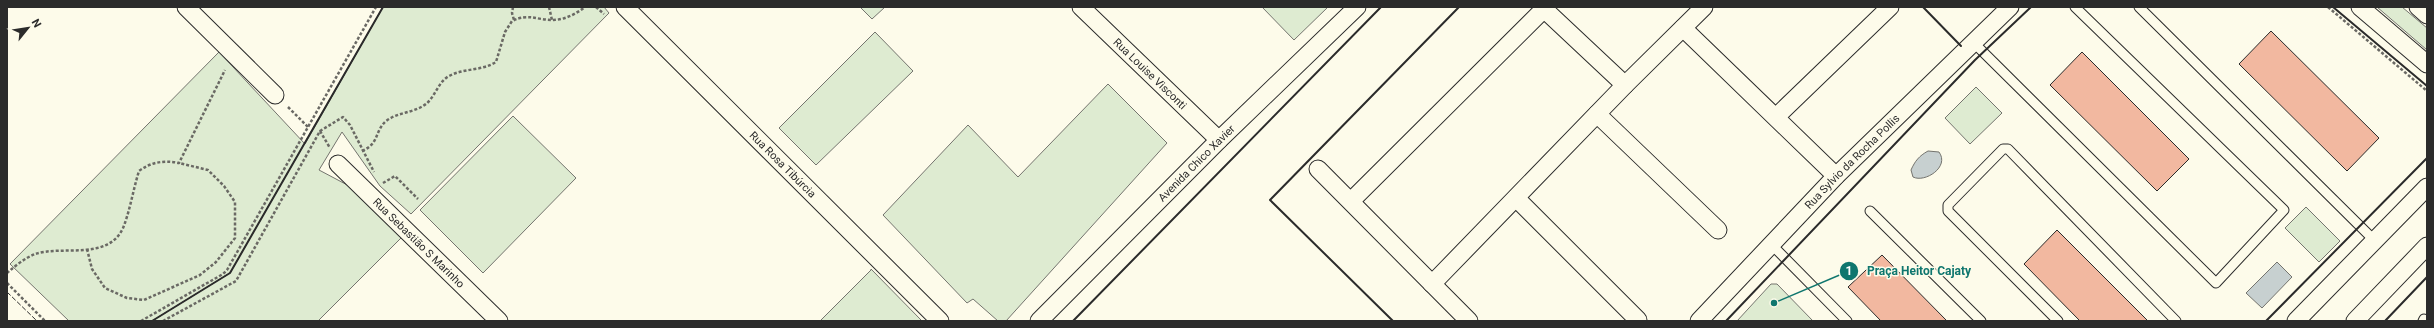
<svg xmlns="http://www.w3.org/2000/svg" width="2434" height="328" font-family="Roboto,sans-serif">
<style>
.green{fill:#deebd1;stroke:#74746e}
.water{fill:#c7d0d0;stroke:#74746e}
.building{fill:#f2b8a0;stroke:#2b2b2b}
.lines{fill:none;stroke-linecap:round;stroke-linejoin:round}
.lane-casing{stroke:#2b2b2b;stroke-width:11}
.street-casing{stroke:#2b2b2b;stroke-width:19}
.path{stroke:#6a6964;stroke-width:2.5;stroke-dasharray:3 2;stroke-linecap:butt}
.lane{stroke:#fdfbea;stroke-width:9}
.street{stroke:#fdfbea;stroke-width:17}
.fence{stroke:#2b2b2b;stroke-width:1;stroke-dasharray:5 2;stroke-linecap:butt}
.wall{stroke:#2b2b2b;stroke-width:2}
.labels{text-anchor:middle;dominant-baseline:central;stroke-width:3;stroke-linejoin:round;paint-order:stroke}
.street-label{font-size:11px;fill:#2b2b2b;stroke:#fdfbea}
.leader{fill:none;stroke:#0f766e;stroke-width:1.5}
.callout-dot{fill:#0f766e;stroke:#fdfbea;stroke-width:1.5}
.mark-label{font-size:12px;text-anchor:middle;font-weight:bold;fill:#fff}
.callout-label{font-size:12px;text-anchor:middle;font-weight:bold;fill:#0f766e;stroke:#fdfbea;stroke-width:3;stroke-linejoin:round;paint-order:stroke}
</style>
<rect width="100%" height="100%" fill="#fdfbea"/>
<g class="green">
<path d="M383,7H604L609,13L411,214L380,186L342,132L319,170L353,188L402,237L318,321H69L10,264L219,52L305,144Z"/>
<path d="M860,7H885L872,19Z"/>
<path d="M1262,7H1328L1294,40Z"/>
<path d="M2377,7H2402L2427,28V50Z"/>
<path d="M875,32L913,71L816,165L779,128Z"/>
<path d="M1108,84L1167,143L1006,321H998L973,299L967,303L883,215L968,125L1018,177Z"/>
<path d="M1976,87L2002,113L1970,144L1945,118Z"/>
<path d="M513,116L576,178L483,273L420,210Z"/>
<path d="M2306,207L2340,241L2319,262L2285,228Z"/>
<path d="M871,269L922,321H820L871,270Z"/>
<path d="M1771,284H1777L1813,321H1737Z"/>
</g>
<g class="water">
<path d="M1928,151L1939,152C1950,167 1925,183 1913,177L1911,170C1915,161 1919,156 1928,151Z"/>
<path d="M2277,262L2292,277L2262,308L2246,293Z"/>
</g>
<g class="building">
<path d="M2271,31L2379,138L2347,171L2239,64Z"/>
<path d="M2082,52L2189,159L2157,191L2050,85Z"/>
<path d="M2057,230L2148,321H2080L2024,264Z"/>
<path d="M1882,255L1947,321H1881L1848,287Z"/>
</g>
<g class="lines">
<g class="lane-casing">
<g id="lane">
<path d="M2139,7L2374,240"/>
<path d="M1973,42L2216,283L2284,210L2075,7"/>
<path d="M1870,211L1981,321"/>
<path d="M1771,244L1847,321"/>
<path d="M2058,321L1948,211V205L2003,149H2008L2176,321"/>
<path d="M2423,321L2424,319"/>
</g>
</g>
<g class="street-casing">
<g id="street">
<path d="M186,7L275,95"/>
<path id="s1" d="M625,7L940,321"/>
<path id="s2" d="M1081,7L1219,140"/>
<path d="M2360,7L2427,64"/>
<path d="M2418,7L2427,15"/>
<path d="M1544,9L1625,85"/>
<path d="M1683,28L1836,176"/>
<path d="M1597,114L1718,230"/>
<path d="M1776,117L1890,7"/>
<path id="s3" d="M338,164L499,321"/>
<path d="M1318,169L1469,321"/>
<path d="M1516,198L1638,320"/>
<path d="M1351,201L1546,7"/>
<path d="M1432,284L1625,85L1704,7"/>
<path id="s4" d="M1039,321L1219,140L1357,7"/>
<path id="s5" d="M1699,321L1836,176L2010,7"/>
<path d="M2296,321L2427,187"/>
<path d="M2355,321L2427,246"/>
</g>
</g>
<g class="path">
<path d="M513,7L512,13L514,20"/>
<path d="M549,7L552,20"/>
<path d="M596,7L604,14"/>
<path d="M2328,7L2427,91"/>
<path d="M288,107L309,128"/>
<path d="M320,131L330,148"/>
<path d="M362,151C380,143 374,132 386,121C398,112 414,113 426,104C435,97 438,82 449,76C464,68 482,71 496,62L505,32L512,21C529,13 536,20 553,20C564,20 576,14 585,7"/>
<path d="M383,183L395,176L418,199"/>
<path d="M87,249L92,269L105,288L127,298L144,300L200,275L216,262L235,238V202L224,186L208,170L179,163"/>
<path d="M7,273C15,266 25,258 35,254C62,245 108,261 123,228C130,211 133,190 139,171C151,162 164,160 179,163L225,70"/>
<path d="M7,283L45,321"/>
<path d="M141,321L223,274L227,270L376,7"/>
<path d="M163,321L236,281L320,131L343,117L350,125L374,172"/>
</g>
<use href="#lane" class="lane"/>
<use href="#street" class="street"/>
<g class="fence">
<path d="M7,292L37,321"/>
<path d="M152,321L230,273L383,7"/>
</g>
<g class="wall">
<path d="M1923,7L1961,46"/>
<path d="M2333,7L2427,86"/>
<path d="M152,321L230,273L383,7"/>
<path d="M1073,321L1381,7"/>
<path d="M1393,321L1270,200L1459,7"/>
<path d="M1726,321L1975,60L2031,7"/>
<path d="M2266,321L2427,158"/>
<path d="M2385,321L2427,277"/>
</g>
</g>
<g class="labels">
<g class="street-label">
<text stroke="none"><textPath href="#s2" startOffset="96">Rua Louise Visconti</textPath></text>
<text stroke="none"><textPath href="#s5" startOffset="221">Rua Sylvio da Rocha Pollis</textPath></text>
<text stroke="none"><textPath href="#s4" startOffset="223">Avenida Chico Xavier</textPath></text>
<text stroke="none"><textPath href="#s1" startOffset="223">Rua Rosa Tibúrcia</textPath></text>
<text stroke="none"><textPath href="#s3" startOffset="113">Rua Sebastião S Marinho</textPath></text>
</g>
</g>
<path class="leader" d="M1774 303L1849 271"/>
<g class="callout-dot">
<circle cx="1774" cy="303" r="4"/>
<circle cx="1849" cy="271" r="10"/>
</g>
<g class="mark-label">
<text x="1849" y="275">1</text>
</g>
<g class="callout-label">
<text x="1919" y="275">Praça Heitor Cajaty</text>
</g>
<rect width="2434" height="328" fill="none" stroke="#2b2b2b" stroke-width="16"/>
<g transform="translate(28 28) rotate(60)" stroke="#fdfbea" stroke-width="3" paint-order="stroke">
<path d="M0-3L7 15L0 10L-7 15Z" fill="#2b2b2b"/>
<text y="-6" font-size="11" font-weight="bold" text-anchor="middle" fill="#2b2b2b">N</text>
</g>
</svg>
